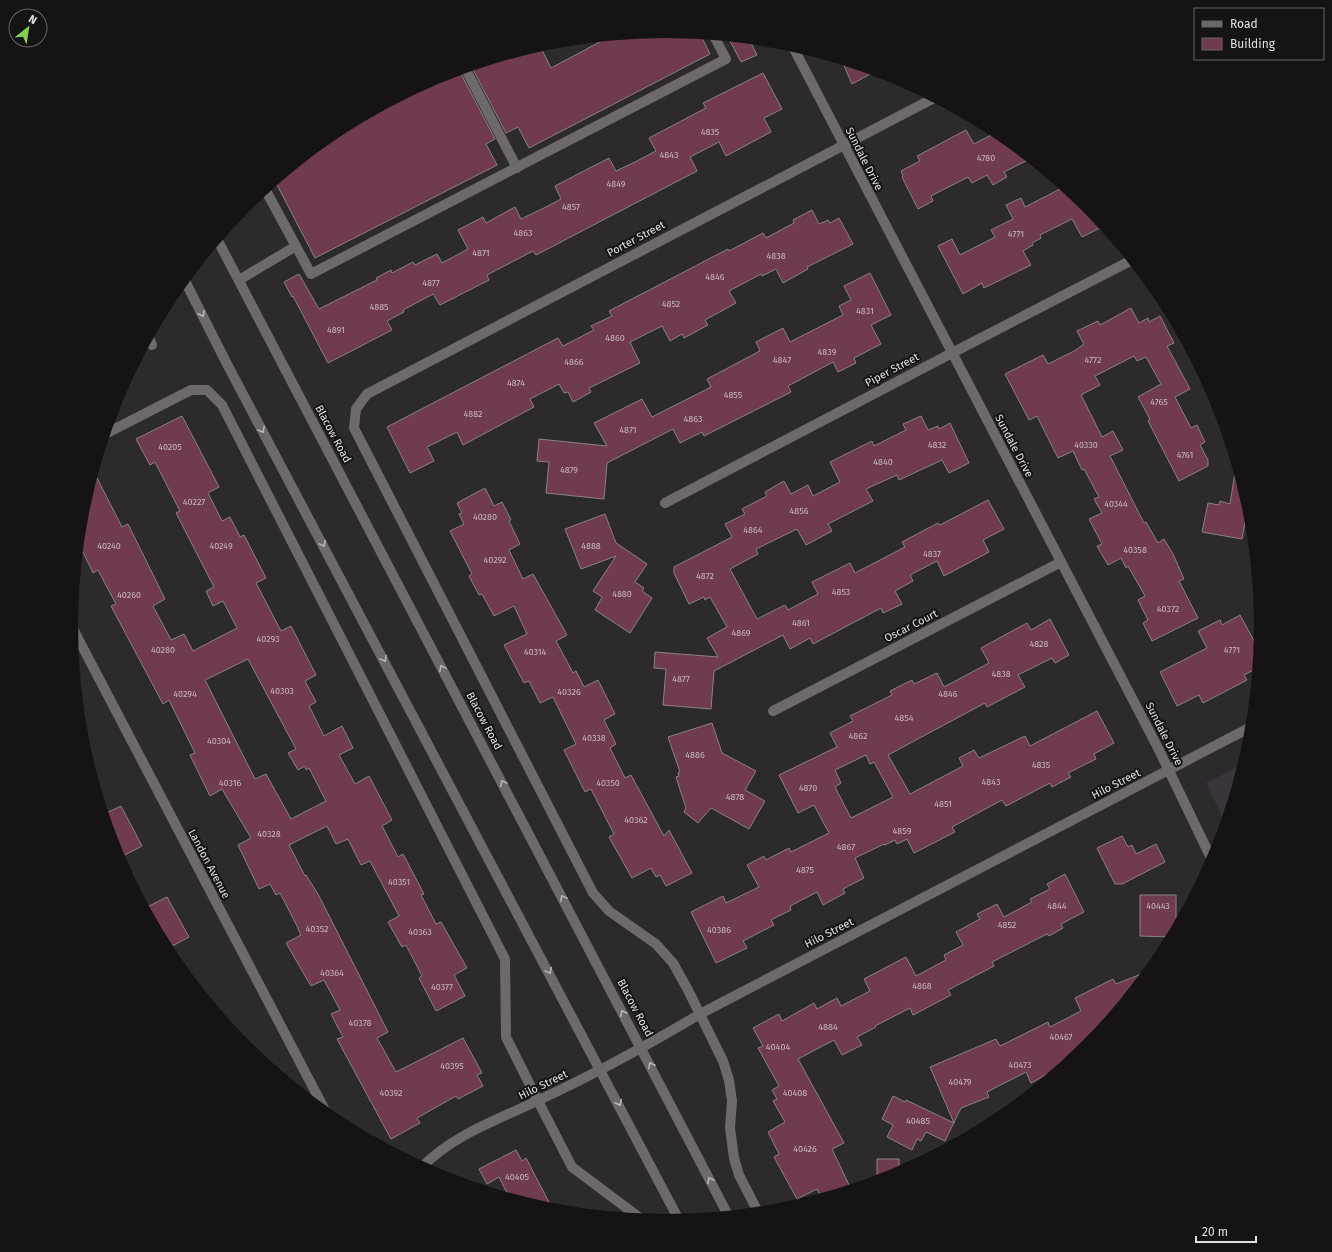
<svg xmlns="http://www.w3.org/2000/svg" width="1332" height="1252" font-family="'Fira Sans',sans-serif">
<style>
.built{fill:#3a343b}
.building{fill:#703a50;stroke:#888384;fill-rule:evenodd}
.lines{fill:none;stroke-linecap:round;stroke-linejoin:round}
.lane{stroke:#6d696d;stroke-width:10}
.street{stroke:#6d696d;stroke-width:10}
.secondary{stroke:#6d696d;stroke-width:10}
.oneway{stroke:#b9b6ba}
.labels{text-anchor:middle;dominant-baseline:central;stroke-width:4;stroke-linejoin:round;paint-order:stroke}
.number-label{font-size:9px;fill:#c6b6be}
.street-label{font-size:11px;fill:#e2e0e3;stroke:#151315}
</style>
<rect width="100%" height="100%" fill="#2d2a2e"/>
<path class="built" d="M1243,764L1225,822L1206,783Z"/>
<g class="building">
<path d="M666,31L700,34L710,54L529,148L518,127L506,133L471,66L540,46L551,68L611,36Z"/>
<path d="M728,37L749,39L757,55L741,62Z"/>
<path d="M842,61L857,65L876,71L852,84Z"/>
<path d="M459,70L495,139L486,144L497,165L315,258L275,181L336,131L439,76Z"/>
<path d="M763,73L782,109L764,118L771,132L726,156L719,142L690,157L697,171L536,255L533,251L487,275L489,280L440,305L433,294L403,310L404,312L387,321L392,330L328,363L293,296L292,297L284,282L299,274L319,309L377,280L376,278L391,270L392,273L413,262L415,265L437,254L442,263L468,249L458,230L483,217L486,223L515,207L521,219L546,207L561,199L555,186L609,158L616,171L635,162L656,151L649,138L706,108L703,103Z"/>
<path d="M966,130L974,144L997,132L1030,159L1004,172L1007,177L993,185L987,175L972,183L968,177L931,196L933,201L918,209L902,177L903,176L901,171L920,161L917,156Z"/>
<path d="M1064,187L1087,205L1100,228L1082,237L1072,219L1040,235L1041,238L1032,243L1033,245L1023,251L1031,265L984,288L982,283L963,294L938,246L952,239L960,255L995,237L991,230L1013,219L1006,205L1021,198L1025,207Z"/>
<path d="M812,210L819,224L828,220L830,223L839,218L853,244L807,267L808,269L783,283L776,269L762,276L761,274L729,291L736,303L705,320L708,325L684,338L682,334L670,341L662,326L630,342L640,363L589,388L591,392L573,402L568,392L564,393L559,384L530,399L534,407L463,445L457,432L427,447L434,461L410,473L387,427L558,338L563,346L594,330L591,326L612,316L609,311L728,249L729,251L763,233L766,238L794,223L793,220Z"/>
<path d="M870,273L891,315L871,325L881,344L854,358L856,363L838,372L833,362L788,386L791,392L704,436L702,432L680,443L673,429L607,463L604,499L546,493L549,462L537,461L539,439L607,446L594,423L642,399L652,417L711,387L707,379L760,351L756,342L783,328L790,342L843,315L839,306L851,300L844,286Z"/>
<path d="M1131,308L1139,323L1148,318L1149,322L1160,316L1174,343L1167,346L1190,389L1175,397L1191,428L1197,425L1205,442L1200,445L1208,460V466L1179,481L1148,421L1150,419L1138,397L1161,384L1146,357L1137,361L1134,356L1095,376L1100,385L1081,395L1102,437L1113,431L1123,450L1110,456L1144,523L1146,522L1158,543L1164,539L1173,554L1184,579L1179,581L1198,618L1152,641L1143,623L1148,620L1138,600L1145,596L1128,566L1126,568L1121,558L1108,565L1097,546L1102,544L1089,519L1102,513L1094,499L1099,497L1084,469L1082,470L1073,451L1058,458L1037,416L1029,420L1005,374L1043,355L1048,364L1076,350L1084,344L1077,331L1098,321L1100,325Z"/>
<path d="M182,416L219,487L208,493L222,521L230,517L240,537L244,535L266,578L256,583L281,631L291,626L316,675L305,681L316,702L309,706L324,736L342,726L353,748L339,755L355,784L369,776L392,820L382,826L398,857L403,854L424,894L421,895L436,924L441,922L467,968L454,975L465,996L436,1011L419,978L422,976L406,945L402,947L388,922L399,916L370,861L361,865L348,839L336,844L327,826L289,845L305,876L306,875L319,896L388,1032L377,1038L396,1072L463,1038L482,1073L477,1075L483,1086L458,1099L456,1096L417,1118L420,1123L391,1139L337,1039L343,1037L331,1014L340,1010L324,980L311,986L286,943L301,935L296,924L280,893L276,895L270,884L259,889L238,845L251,838L222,789L210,796L190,755L195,753L169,700L163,704L111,606L116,604L98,570L93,573L79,544L82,510L94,472L122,527L128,524L165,599L153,606L171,640L184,634L193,651L237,628L223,601L213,606L206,591L214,587L176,513L180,511L155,462L150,465L136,439ZM248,659L296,749L288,753L298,770L305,766L306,770L309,768L326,801L291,819L266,774L255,779L205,680Z"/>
<path d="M921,416L928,430L938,426L939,429L950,423L969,463L949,473L942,460L899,480L897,475L866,489L873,501L828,524L832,531L806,545L797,529L756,549L758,554L730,569L757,619L785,605L788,610L818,594L812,582L850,563L855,573L905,547L902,542L938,523L940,525L988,500L1004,529L983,540L989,552L944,576L937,561L910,575L913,581L895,591L902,604L883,613L881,608L813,644L810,638L790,649L783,635L714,671L711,709L663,705L666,669L654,668L655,652L718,657L707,638L727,627L710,597L705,600L704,597L689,604L674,573V567L732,537L725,524L745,514L742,509L767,496L765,492L784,481L791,494L808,485L813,496L840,482L830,462L872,441L874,446L906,430L903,424Z"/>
<path d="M1236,466L1248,506L1242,539L1202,532L1208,503L1219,505L1220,501L1230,504Z"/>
<path d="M485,488L494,506L502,502L511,520L509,521L520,544L509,550L523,579L533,574L567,635L556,641L573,673L576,671L584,687L598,680L615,714L604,720L616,744L610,748L625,778L631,775L664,836L669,830L692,873L666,886L660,875L656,877L651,868L632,878L609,837L614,834L591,789L585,792L564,750L576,744L553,697L540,703L529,681L524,683L504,645L527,634L514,606L494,616L482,594L479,595L469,576L472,574L450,531L464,524L459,514L462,513L457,503Z"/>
<path d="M605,514L616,543L647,564L635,582L644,588L642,591L652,598L630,633L595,610L602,597L593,591L616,556L581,569L565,529Z"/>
<path d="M1240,615L1259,650L1257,668L1244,675L1247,680L1203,703L1199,695L1177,706L1160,672L1207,648L1198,631L1220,620L1222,625Z"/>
<path d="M1050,619L1069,655L1055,663L1052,658L1018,675L1025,687L987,707L985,703L888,755L910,794L963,766L959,758L974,750L979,758L1025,736L1030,746L1097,711L1114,743L1094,754L1096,759L1068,773L1071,777L1052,787L1050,783L1006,806L1002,800L952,827L955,832L914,853L907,839L897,844L895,840L885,845L884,844L855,858L864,878L843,889L845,893L823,905L817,892L790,906L791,910L771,920L774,925L743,941L747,948L716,963L691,912L723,896L726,903L759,887L747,865L764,856L766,860L789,848L791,852L829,833L814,805L798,813L779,775L837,747L830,733L853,721L850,716L892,695L890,691L912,680L914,684L937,673L944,687L989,663L981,648L1027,623L1031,630ZM866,755L870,764L874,762L893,797L851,818L835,787L841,783L835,770Z"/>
<path d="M712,723L722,753L756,771L745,790L765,801L749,829L711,808L698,823L684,812L686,808L676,777L679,776L678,773L680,772L668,737Z"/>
<path d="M121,806L142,846L119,858L104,814Z"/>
<path d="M1122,836L1128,847L1132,845L1136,854L1156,844L1165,862L1122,884H1115L1097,848Z"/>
<path d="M1065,874L1084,912L1061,924L1063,928L1049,936L1047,934L992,962L994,966L948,990L951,995L913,1015L910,1008L875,1026L876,1027L857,1037L862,1045L842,1055L834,1040L798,1059L844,1143L832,1149L851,1189L821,1198L817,1189L797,1199L774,1157L779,1154L768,1132L785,1122L773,1101L777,1099L772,1090L779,1086L758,1048L763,1046L753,1028L779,1014L782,1021L814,1003L817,1009L837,998L841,1006L870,991L864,979L906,957L916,976L946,960L944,955L963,945L956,932L980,919L977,914L997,904L1004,917L1032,902L1030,899L1050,889L1047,884Z"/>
<path d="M1140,895H1176V918L1182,917L1171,937L1140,936Z"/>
<path d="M167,897L189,937L167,949L145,908Z"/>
<path d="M1149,971L1086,1047L1064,1065L1031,1083L1026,1072L987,1092L989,1097L961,1108L945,1141L926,1132L921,1141L917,1139L912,1150L887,1137L893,1125L882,1119L893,1096L905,1102L906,1100L954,1123L930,1067L996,1039L1000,1046L1048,1022L1050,1027L1081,1011L1075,998L1113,979L1116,984Z"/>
<path d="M516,1150L522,1161L526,1158L553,1210L507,1196V1193L499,1177L487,1184L479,1169Z"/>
<path d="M877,1159H899V1173L891,1176L877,1177Z"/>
</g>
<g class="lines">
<g class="lane">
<path d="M465,68L517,168"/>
<path d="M265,189L311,274L726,59L714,36"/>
<path d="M239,280L296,246"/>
<path d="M149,338L152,345"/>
</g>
<g class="street">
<path d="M792,45L1158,748L1212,860"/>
<path d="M105,434L191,390H207L222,405L505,959L506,1037L538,1101L572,1167L640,1218"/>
<path d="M665,503L952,353L1132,260"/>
<path d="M71,625L327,1114"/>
<path d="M773,711L1061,562"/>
<path d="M422,1167C453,1135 497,1120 537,1101C593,1075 648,1045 700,1014L1251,727"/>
<path d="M758,1212L739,1175L734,1158L730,1128L732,1101L729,1080L723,1061L688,990L673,963L656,944L609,911L593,893L354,428L356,409L367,394L934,98"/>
</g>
<g class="secondary">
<path d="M217,239L728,1215"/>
<path d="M184,279L227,364L679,1220"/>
</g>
</g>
<defs><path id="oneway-chevron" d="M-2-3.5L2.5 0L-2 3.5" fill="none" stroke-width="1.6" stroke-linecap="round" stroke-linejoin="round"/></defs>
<g class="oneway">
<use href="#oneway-chevron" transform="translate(202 314) rotate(63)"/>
<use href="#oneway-chevron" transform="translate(262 430) rotate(62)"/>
<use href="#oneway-chevron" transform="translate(323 544) rotate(62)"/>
<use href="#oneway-chevron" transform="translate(384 659) rotate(62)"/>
<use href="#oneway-chevron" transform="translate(442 668) rotate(-118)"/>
<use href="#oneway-chevron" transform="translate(503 783) rotate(-118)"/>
<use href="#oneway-chevron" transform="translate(563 898) rotate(-118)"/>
<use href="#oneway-chevron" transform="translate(549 971) rotate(62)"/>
<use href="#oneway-chevron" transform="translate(623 1013) rotate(-118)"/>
<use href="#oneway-chevron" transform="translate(651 1065) rotate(-117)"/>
<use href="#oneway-chevron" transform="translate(619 1103) rotate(63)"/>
<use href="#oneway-chevron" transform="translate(710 1180) rotate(-117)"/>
</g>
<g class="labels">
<g class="number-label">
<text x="710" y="132">4835</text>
<text x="669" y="155">4843</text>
<text x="986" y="158">4780</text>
<text x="616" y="184">4849</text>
<text x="571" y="207">4857</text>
<text x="523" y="233">4863</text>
<text x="1016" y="234">4771</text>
<text x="481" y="253">4871</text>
<text x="776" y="256">4838</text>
<text x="715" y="277">4846</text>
<text x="431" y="283">4877</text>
<text x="671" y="304">4852</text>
<text x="379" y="307">4885</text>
<text x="865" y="311">4831</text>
<text x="336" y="330">4891</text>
<text x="615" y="338">4860</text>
<text x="827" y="352">4839</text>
<text x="782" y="360">4847</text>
<text x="1093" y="360">4772</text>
<text x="574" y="362">4866</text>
<text x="516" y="383">4874</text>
<text x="733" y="395">4855</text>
<text x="1159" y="402">4765</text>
<text x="473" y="414">4882</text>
<text x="693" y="419">4863</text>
<text x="628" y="430">4871</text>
<text x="937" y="445">4832</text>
<text x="1086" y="445">40330</text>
<text x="170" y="447">40205</text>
<text x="1185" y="455">4761</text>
<text x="883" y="462">4840</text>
<text x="569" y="470">4879</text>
<text x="194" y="502">40227</text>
<text x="1116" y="504">40344</text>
<text x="799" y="511">4856</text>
<text x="485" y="517">40280</text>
<text x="753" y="530">4864</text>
<text x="109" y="546">40240</text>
<text x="221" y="546">40249</text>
<text x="591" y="546">4888</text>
<text x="1135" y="550">40358</text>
<text x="932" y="554">4837</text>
<text x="495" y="560">40292</text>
<text x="705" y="576">4872</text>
<text x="841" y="592">4853</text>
<text x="622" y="594">4880</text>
<text x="129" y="595">40260</text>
<text x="1168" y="609">40372</text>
<text x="801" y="623">4861</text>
<text x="741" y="633">4869</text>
<text x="268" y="639">40293</text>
<text x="1039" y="644">4828</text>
<text x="163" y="650">40280</text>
<text x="1232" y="650">4771</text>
<text x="535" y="652">40314</text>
<text x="1001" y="674">4838</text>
<text x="681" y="679">4877</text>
<text x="282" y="691">40303</text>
<text x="569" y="692">40326</text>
<text x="185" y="694">40294</text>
<text x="948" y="694">4846</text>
<text x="904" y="718">4854</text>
<text x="858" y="736">4862</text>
<text x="594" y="738">40338</text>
<text x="219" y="741">40304</text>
<text x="695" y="755">4886</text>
<text x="1041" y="765">4835</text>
<text x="991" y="782">4843</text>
<text x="230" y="783">40316</text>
<text x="608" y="783">40350</text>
<text x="808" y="788">4870</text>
<text x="735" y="797">4878</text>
<text x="943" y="804">4851</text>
<text x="636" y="820">40362</text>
<text x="902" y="831">4859</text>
<text x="269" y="834">40328</text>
<text x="846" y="847">4867</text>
<text x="805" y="870">4875</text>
<text x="399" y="882">40351</text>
<text x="1057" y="906">4844</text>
<text x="1158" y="906">40443</text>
<text x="1007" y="925">4852</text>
<text x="317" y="929">40352</text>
<text x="719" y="930">40386</text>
<text x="420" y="932">40363</text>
<text x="332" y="973">40364</text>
<text x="922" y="986">4868</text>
<text x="442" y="987">40377</text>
<text x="360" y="1023">40378</text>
<text x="828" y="1027">4884</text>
<text x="1061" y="1037">40467</text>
<text x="778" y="1047">40404</text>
<text x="1020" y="1065">40473</text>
<text x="452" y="1066">40395</text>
<text x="960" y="1082">40479</text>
<text x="391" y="1093">40392</text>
<text x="795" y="1093">40408</text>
<text x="918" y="1121">40485</text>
<text x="805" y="1149">40426</text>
<text x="517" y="1177">40405</text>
</g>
<g class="street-label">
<text transform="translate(864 159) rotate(63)">Sundale Drive</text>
<text transform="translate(636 239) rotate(-28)">Porter Street</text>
<text transform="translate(892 370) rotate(-28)">Piper Street</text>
<text transform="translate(333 434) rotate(62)">Blacow Road</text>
<text transform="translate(1014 446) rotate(62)">Sundale Drive</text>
<text transform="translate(911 626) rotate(-27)">Oscar Court</text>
<text transform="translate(484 721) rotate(62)">Blacow Road</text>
<text transform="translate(1164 734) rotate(63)">Sundale Drive</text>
<text transform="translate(1116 784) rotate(-27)">Hilo Street</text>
<text transform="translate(209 864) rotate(62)">Landon Avenue</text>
<text transform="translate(829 933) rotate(-27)">Hilo Street</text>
<text transform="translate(635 1008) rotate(62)">Blacow Road</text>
<text transform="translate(543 1085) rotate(-26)">Hilo Street</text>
</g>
</g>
<path d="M0 0H1332V1252H0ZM78 626a588 588 0 1 1 1176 0a588 588 0 1 1-1176 0Z" fill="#151315" fill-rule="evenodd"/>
<rect x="1194" y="8" width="130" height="52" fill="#151315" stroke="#676567"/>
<rect x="1202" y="21" width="20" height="6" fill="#6d696d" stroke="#676567"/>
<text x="1230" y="28" font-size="12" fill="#e2e0e3">Road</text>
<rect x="1202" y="38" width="20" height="12" fill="#703a50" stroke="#676567"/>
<text x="1230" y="48" font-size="12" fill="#e2e0e3">Building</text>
<g transform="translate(28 28) rotate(30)"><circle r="19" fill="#151315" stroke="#676567"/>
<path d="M0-3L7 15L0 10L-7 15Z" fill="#85cf4c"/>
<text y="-6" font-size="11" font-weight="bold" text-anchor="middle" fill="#e2e0e3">N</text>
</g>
<path d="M1196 1236v6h60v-6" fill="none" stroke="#e2e0e3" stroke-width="2"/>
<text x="1202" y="1236" font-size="12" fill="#e2e0e3" stroke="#151315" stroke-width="3" paint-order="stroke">20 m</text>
</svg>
